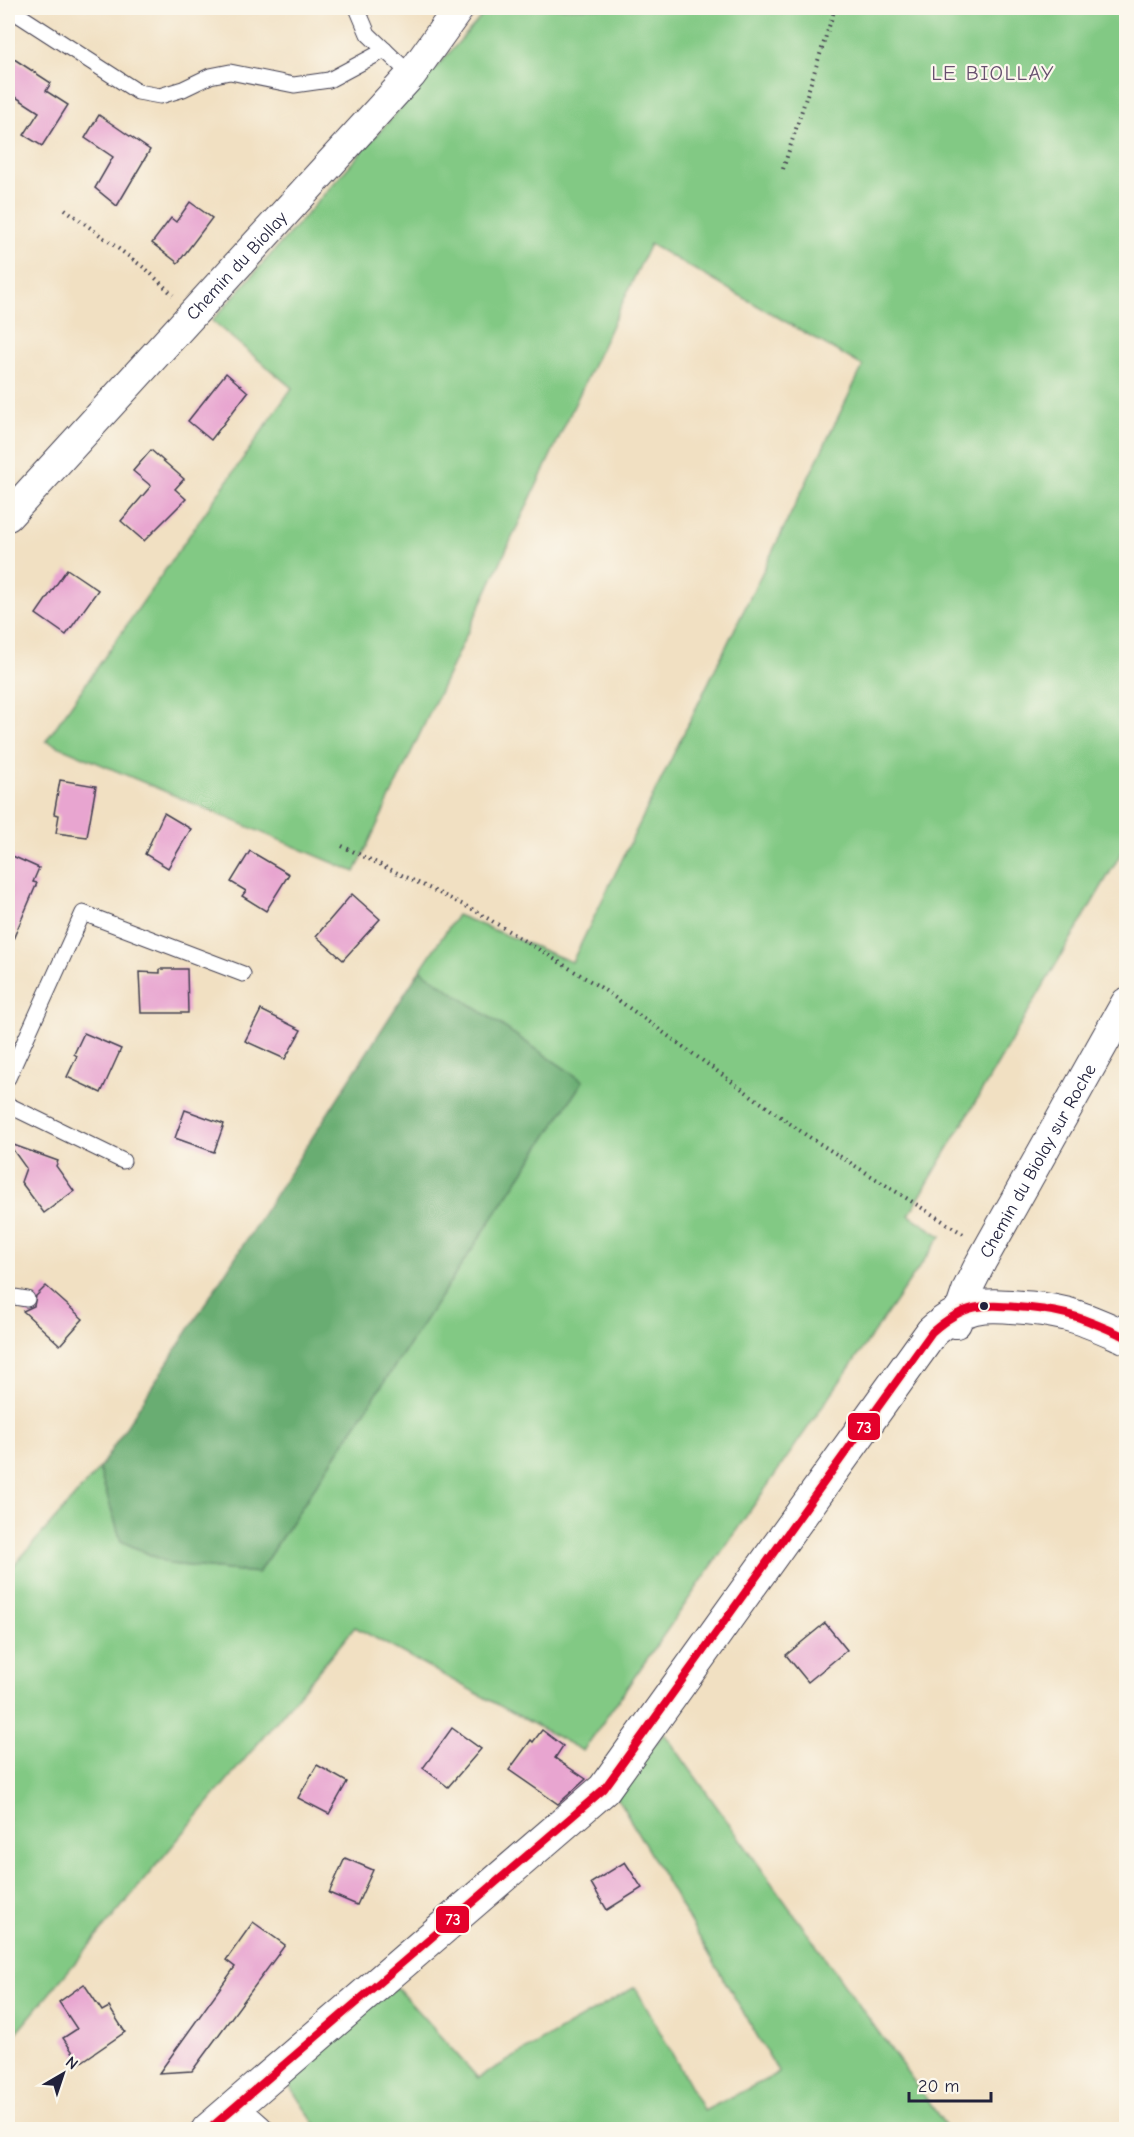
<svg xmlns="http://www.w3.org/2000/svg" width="1134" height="2137" font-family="'Comic Neue',sans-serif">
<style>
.green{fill:#82c984;stroke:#527660;stroke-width:1.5}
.forest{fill:#69ad72;stroke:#466856;stroke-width:1.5}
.building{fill:#e8a5d0}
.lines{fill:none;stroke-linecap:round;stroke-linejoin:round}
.service-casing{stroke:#413e4f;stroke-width:17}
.minor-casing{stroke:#413e4f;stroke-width:32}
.tertiary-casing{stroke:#413e4f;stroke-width:35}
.path{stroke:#413e4f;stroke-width:4;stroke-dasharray:1.5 4.5;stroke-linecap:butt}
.service{stroke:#fff;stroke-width:15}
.minor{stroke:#fff;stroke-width:30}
.tertiary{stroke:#fff;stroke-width:33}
.bus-1-casing{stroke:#fbf7ec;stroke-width:12}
.bus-1{stroke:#e4002b;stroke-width:8}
.bus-dot{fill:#22223b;stroke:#fbf7ec;stroke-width:2}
.labels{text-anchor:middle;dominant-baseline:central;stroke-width:4.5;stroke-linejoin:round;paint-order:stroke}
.street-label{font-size:18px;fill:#22223b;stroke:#fbf7ec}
.quarter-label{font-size:21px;letter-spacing:1.5px;fill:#67506f;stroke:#fbf7ec}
.line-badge{stroke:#fbf7ec;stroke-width:2}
.badge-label{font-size:16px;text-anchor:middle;font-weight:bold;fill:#fff}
</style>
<rect width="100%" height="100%" fill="#fbf7ec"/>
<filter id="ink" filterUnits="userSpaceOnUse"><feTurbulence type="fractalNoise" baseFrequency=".0167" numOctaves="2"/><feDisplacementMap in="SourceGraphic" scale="12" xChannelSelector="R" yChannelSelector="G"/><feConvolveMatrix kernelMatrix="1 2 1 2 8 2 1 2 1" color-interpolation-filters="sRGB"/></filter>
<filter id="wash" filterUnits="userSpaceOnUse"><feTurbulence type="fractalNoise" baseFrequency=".008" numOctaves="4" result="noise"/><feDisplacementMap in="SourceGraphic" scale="24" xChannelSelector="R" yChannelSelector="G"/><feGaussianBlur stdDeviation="1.35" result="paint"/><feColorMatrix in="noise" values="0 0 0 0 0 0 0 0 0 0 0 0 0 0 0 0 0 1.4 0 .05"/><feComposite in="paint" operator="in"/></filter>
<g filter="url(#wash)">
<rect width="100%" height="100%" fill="#f1e0c2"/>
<g class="green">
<path d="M489,8H1126V845L909,1215L941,1236L583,1751L355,1627L8,2043V1572L99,1469L121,1541L170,1564L258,1573L583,1081L420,970L457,915L572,962L863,366L650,244L355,872L46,741L292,388L212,321Z"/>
<path d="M664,1733L948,2129H318L285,2079L396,1987L478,2078L635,1987L704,2111L779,2073L615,1794Z"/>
</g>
<path class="forest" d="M420,970L583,1081L258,1573L170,1564L121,1541L99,1469Z"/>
<g id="blocks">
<g class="building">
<path d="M8,55L51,83L46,91L68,105L42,146L24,135L39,112L8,92Z"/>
<path d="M99,115L150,150L117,206L95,188L113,157L85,138Z"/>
<path d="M190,202L212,218L178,263L152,243L171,218L176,222Z"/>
<path d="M226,373L248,392L211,440L188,421Z"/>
<path d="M151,450L184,479L175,489L186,499L144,541L121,521L151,486L133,471Z"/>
<path d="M67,569L98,590L66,635L36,614Z"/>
<path d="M60,780L96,786L87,837L56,833L59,815L54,814Z"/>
<path d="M164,813L191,829L168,868L145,854Z"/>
<path d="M250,851L289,874L266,911L242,896L246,891L231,882Z"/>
<path d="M8,854L39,868L33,882L37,883L8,951Z"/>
<path d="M352,894L380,919L343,960L316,936Z"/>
<path d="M160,969H187L188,1013H141L139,972L160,973Z"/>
<path d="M261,1010L301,1030L285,1059L245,1041Z"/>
<path d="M84,1033L121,1049L101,1093L67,1077L77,1056L74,1054Z"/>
<path d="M185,1110L224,1124L214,1152L175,1138Z"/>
<path d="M8,1143L58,1161L56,1166L74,1191L44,1213L21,1182L26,1168Z"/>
<path d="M46,1286L83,1319L60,1345L23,1311L34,1306L36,1296Z"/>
<path d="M825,1623L847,1650L808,1682L786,1655Z"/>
<path d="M452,1728L481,1749L448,1787L423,1768Z"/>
<path d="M542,1730L563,1746L555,1758L586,1779L558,1804L509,1770L531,1740L533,1742Z"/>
<path d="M317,1765L347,1782L329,1814L298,1798Z"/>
<path d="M345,1858L373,1870L357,1905L329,1893Z"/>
<path d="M625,1862L642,1888L607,1910L591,1883Z"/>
<path d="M253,1922L285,1945L192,2071L159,2073L235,1967L226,1960Z"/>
<path d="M84,1984L102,2011L109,2007L125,2032L80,2063L63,2038L77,2029L59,2002Z"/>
</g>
</g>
</g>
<g filter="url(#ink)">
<use href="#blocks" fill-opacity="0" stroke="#413e4f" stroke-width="1.5"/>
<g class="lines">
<g class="service-casing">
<g id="service">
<path d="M8,8L138,92L160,96L183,89L210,76L230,72L294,85L329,80L385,50"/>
<path d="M357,8L368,34L411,75"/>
<path d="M8,1078L83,913L243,974"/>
<path d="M8,1105L123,1161"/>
<path d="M8,1296L27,1299"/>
</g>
</g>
<g class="minor-casing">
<g id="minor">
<path id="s1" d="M8,516L411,75L459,8"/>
<path id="s2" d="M956,1323L968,1288L981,1262L1126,1003"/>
<path d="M233,2108L258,2130"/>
</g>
</g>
<g class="tertiary-casing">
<path id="tertiary" d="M208,2130L604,1789L932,1332C968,1300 987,1305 1030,1308C1072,1312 1089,1321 1126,1337"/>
</g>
<g class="path">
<path d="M783,169L835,8"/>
<path d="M65,209L147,270L173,295"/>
<path d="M342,846L474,910L600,987L806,1135L965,1235"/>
</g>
<use href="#service" class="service"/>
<use href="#minor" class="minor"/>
<use href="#tertiary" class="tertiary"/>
<g class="bus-1-casing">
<path id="bus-1" d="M208,2130L604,1789L932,1332C968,1300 987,1305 1030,1308C1072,1312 1089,1321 1126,1337"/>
</g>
<use href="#bus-1" class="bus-1"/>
</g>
</g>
<circle class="bus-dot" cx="984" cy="1306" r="5"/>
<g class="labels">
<g class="street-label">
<text stroke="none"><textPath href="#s1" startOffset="339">Chemin du Biollay</textPath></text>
<text stroke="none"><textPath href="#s2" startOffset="182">Chemin du Biolay sur Roche</textPath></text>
</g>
<g class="quarter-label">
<text x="993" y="73">LE BIOLLAY</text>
</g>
</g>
<g class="line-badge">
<rect x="847" y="1412" width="34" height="29" rx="6" fill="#e4002b"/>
<rect x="435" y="1905" width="35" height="29" rx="6" fill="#e4002b"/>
</g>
<g class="badge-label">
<text x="864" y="1433">73</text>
<text x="453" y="1925">73</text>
</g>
<rect width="1134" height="2137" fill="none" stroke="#fbf7ec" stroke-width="30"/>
<g transform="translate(63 2074) rotate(39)" stroke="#fbf7ec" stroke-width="4.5" paint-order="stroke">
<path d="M0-4.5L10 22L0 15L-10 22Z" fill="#22223b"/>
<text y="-9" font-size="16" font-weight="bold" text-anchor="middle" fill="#22223b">N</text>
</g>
<path d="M909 2092v9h82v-9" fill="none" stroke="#22223b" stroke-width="3"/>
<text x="918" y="2092" font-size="18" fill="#22223b" stroke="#fbf7ec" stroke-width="4.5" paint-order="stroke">20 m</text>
</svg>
